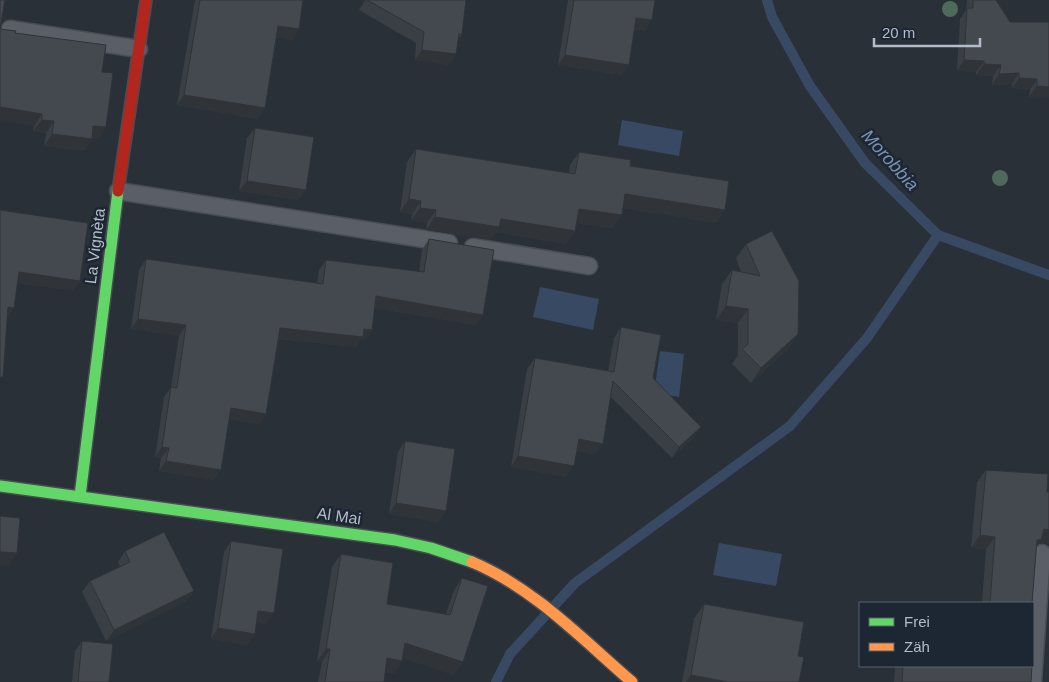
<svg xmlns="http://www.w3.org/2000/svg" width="1049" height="682" font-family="Helvetica,sans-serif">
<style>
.water{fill:#384963}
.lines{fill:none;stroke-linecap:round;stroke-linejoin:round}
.stream{stroke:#384963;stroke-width:10}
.lane-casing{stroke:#484c53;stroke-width:19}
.fast-casing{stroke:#484c53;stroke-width:14}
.slow-casing{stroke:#484c53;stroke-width:14}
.jam-casing{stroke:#484c53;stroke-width:14}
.lane{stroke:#5a5e66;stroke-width:16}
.fast{stroke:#63d668;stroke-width:11}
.slow{stroke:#ff974d;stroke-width:11}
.jam{stroke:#b3261e;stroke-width:11}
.tree{fill:#4e6a5a}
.wall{fill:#3a3f45}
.shaded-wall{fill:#303338}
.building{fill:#444950;stroke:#303338}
.labels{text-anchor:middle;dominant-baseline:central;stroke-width:5;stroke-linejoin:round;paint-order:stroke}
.street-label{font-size:16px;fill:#b4bcc9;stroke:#1d2633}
.water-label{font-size:18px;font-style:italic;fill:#7c92b1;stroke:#1d2633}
</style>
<rect width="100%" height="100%" fill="#2a3038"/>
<g class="water">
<path d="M622,120L683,131L679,156L618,145Z"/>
<path d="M540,287L599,299L593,330L533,317Z"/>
<path d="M660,351L684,354L679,397L654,393Z"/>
<path d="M719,543L782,554L776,586L713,575Z"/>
</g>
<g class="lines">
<g class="stream">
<path d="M767,0L772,17L810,86L865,163L938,235L1049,275"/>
<path d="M496,682L510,654L575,583L790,426L867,338L938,235"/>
</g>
<g class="lane-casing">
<g id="lane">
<path d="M10,29L139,49"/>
<path d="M118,191L449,243"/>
<path d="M473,247L589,266"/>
<path d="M1033,682L1042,553"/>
</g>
</g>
<g class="fast-casing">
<g id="fast">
<path d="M0,486L395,540L431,548L472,562"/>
<path d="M80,496L118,191"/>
</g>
</g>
<g class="slow-casing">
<path id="slow" d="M472,562C534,588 582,639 632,682"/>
</g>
<g class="jam-casing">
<path id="jam" d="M118,191L146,0"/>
</g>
<use href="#lane" class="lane"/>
<use href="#fast" class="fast"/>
<use href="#slow" class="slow"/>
<use href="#jam" class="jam"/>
</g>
<g class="tree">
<circle cx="950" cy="9" r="8"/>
<circle cx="1000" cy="178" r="8"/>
</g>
<g class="wall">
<path d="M195,0H303L299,29L292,40L277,37L265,108L258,119L177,105Z"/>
<path d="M365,0H466L462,34L458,40L456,54L449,65L415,60L416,43L359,10Z"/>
<path d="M568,0H655L645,31L635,29L622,75L558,65Z"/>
<path d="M967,0H996L1010,22H1049V98L1029,97L1030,90L1012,88V84L992,85L993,76L976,75V72L957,71L960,19L966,10Z"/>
<path d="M0,29L15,33L102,72L106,127L98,139H92L84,151L44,146L46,133L33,131L34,126Z"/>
<path d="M255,128L299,200L239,191L247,138Z"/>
<path d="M416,149L569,173L570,165L579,152L630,166L716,223L623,208L613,228L577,223L575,231L566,244L496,232L490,240L426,230L427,223L411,220L412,214L400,212L407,162Z"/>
<path d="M429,239L476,325L375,308L372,330L365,340L361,339L356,347L279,339L266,414L259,424L229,419L214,480L159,471L161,458L155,457L164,397L171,387L179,336L131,329L139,270L146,259L317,283L319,270L326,260L419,271L422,250Z"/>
<path d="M746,244L798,334L788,349L751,383L732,364L738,355V323L716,320L722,284L732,270L741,272L736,258Z"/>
<path d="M621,327L653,378L701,427L693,438L672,458L611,397L595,455L577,451L566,477L511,467L527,369L535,358L608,371L614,338Z"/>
<path d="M405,441L439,522L389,514L398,452Z"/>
<path d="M986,470L1049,492V543H1039L1036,547L1032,603H982L986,549L971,548L977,482Z"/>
<path d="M231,541L266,624L257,622L247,645L211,639L224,552Z"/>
<path d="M125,551L194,591L186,601L106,641L82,592L90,581L120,567L118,562Z"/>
<path d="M341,554L387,604L446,614L454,590L462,578L454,675L403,658L402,661L394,673L385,672L384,682H318L322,662L317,661L332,567Z"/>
<path d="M704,604L799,682H682L694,619Z"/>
<path d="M82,641L109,682H72L75,651Z"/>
<path d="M895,666H1032L1031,682H894Z"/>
</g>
<g class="shaded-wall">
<path d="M636,18L652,20L645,31L629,28Z"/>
<path d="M278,26L299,29L292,40L271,36Z"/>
<path d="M422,50L456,54L449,65L415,60Z"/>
<path d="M565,55L629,65L622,75L558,65Z"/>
<path d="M964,60L984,61L976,72L957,71Z"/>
<path d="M984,64L1001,65L993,76L976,75Z"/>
<path d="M1019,73L1012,84L992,85L999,74Z"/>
<path d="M1019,78L1037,79L1030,90L1012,88Z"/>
<path d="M1037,86L1049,87V98L1029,97Z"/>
<path d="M184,95L265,108L258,119L177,105Z"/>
<path d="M0,107L42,114L34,126L0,120Z"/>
<path d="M42,120L54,121L46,133L33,131Z"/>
<path d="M93,126L106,127L98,139L85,138Z"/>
<path d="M52,134L92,139L84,151L44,146Z"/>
<path d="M247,181L306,190L299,200L239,191Z"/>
<path d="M625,194L725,210L716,223L616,207Z"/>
<path d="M409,199L421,201L412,214L400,212Z"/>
<path d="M420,208L436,210L427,223L411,220Z"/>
<path d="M579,209L622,215L613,228L570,222Z"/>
<path d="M435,217L501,219L575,231L566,244L496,232L490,240L426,230Z"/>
<path d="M19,272L80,281L73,291L12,283Z"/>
<path d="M376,296L483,315L476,325L369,307Z"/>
<path d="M726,306L748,309L738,323L716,320Z"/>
<path d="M8,307L14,308L7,318Z"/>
<path d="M138,319L186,325L179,336L131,329Z"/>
<path d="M280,328L364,329L372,330L365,340L361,339L356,347L273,338Z"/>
<path d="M798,334L788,349L751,383L761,368Z"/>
<path d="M231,408L266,414L259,424L223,418Z"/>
<path d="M701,427L693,438L672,458L679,447Z"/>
<path d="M579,439L603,444L595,455L571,450Z"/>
<path d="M162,447L169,448L161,458L155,457Z"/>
<path d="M518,456L574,466L566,477L511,467Z"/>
<path d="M166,461L221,470L214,480L159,471Z"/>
<path d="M396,503L446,511L439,522L389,514Z"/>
<path d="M1044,529L1049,530V543H1039L1032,553H1028Z"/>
<path d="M980,535L995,537L986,549L971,548Z"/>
<path d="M0,552L17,553L8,567L0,566Z"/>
<path d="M194,591L186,601L106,641L114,630Z"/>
<path d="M258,611L274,613L266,624L251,622Z"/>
<path d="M218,628L255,634L247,645L211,639Z"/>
<path d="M405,643L463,662L454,675L396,656Z"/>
<path d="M326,649H330L322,662L317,661Z"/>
<path d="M387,658L402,661L394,673L378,671Z"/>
<path d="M691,675L728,682H686Z"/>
</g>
<g class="building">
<path d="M0,0H5L0,29L16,31L15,33L106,45L102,72L113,73L106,127L93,126L92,139L52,134L54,121L42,120V114L0,107Z"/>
<path d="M200,0H303L299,29L278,26L265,108L184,95Z"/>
<path d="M367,0H466L462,34H459L456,54L422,50L424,32Z"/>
<path d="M574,0H655L652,20L636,18L629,65L565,55Z"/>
<path d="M973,0H996L1010,22H1049V87L1037,86V79L1019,78V73L999,74L1001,65L984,64V61L964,60L967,8H973Z"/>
<path d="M255,128L314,137L306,190L247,181Z"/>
<path d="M416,149L575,174L579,152L631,160L630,166L729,181L725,210L625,194L622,215L579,209L575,231L501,219L499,227L435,217L436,210L420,208L421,201L409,199Z"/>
<path d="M0,210L88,223L80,281L19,272L14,308L8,307L3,377H0Z"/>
<path d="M772,231L799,281L798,334L761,368L742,349L748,344V309L726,306L732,270L760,276L746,244Z"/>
<path d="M429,239L494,250L483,315L376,296L372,330L364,329L363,337L280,328L266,414L231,408L221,470L166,461L169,448L162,447L171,387L177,388L186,325L138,319L146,259L323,284L326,260L424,272Z"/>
<path d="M621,327L661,335L653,378L701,427L679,447L613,381L603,444L579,439L574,466L518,456L535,358L614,372Z"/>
<path d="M405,441L455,449L446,511L396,503Z"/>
<path d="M986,470L1048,474L1047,492H1049V530L1044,529L1041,540H1037L1032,603H990L995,537L980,535Z"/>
<path d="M0,516L20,518L17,553L0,552Z"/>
<path d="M164,532L194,591L114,630L90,581L130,562L125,551Z"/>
<path d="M231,541L283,549L274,613L258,611L255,634L218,628Z"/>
<path d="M341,554L393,563L387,604L450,615L462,578L488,586L463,662L405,643L402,661L387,658L384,682H325L330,649H326Z"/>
<path d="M704,604L804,622L798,656L804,657L799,682H728L691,675Z"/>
<path d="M82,641L113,644L109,682H78Z"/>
<path d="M903,666H1032L1031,682H902Z"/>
</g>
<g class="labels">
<g class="street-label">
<text transform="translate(95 246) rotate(-83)">La Vignèta</text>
<text transform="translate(339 516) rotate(8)">Al Mai</text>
</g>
<g class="water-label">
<text transform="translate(890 160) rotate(48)">Morobbia</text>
</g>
</g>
<rect x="859" y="602" width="175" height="65" fill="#1d2633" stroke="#59626f"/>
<rect x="869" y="618" width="25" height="8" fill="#63d668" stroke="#59626f"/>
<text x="904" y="627" font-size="15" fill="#b4bcc9">Frei</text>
<rect x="869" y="643" width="25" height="8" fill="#ff974d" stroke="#59626f"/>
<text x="904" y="652" font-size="15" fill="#b4bcc9">Zäh</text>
<path d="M874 38v8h106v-8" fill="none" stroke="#b4bcc9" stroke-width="2.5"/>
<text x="882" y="38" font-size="15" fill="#b4bcc9" stroke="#1d2633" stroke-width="4" paint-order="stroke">20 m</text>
</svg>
